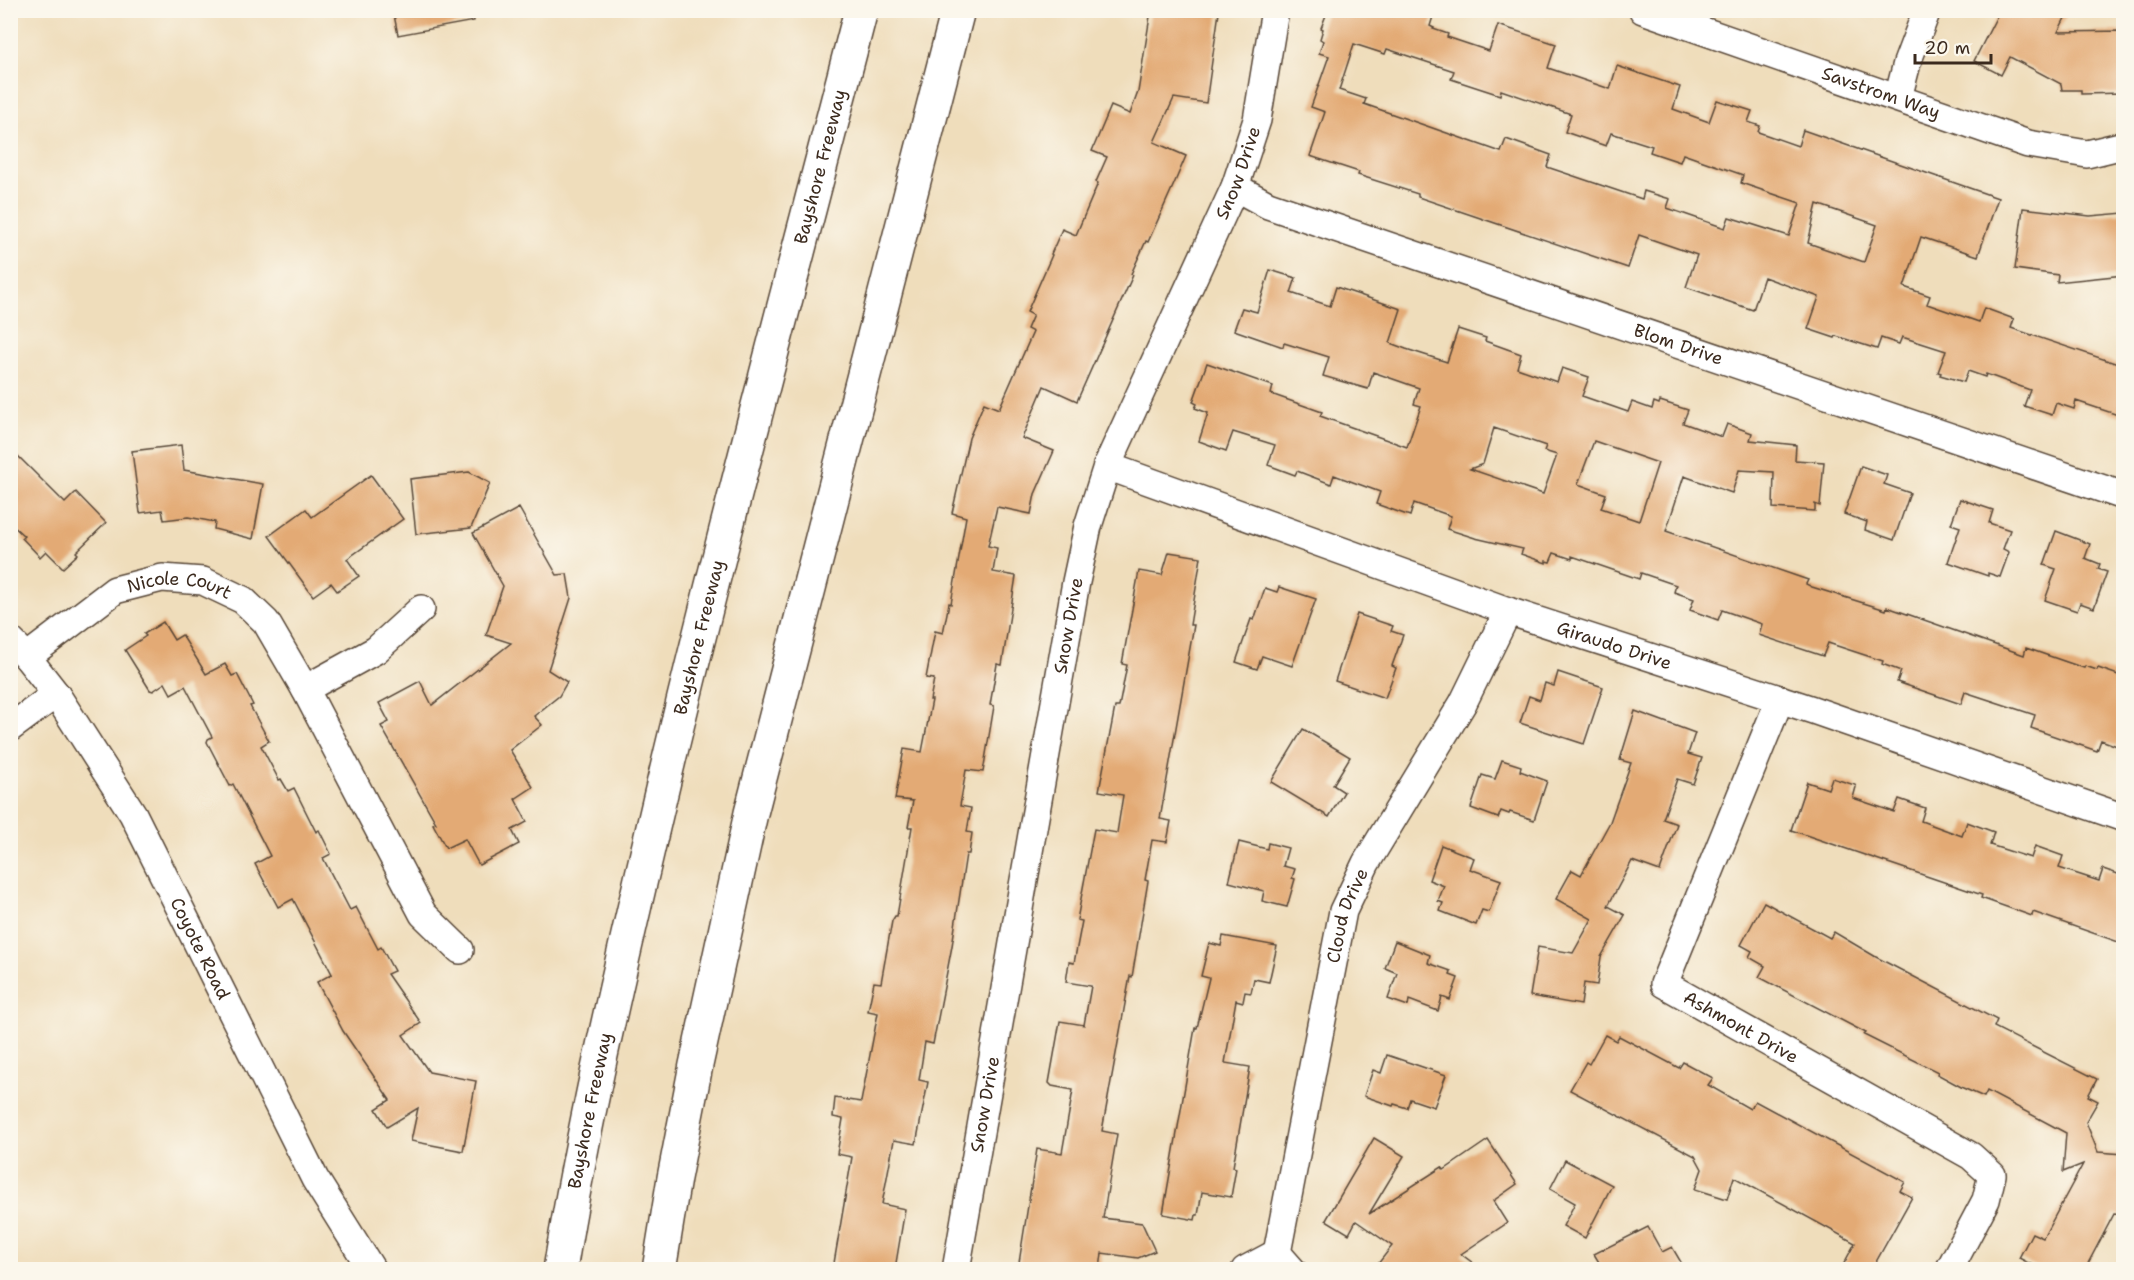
<svg xmlns="http://www.w3.org/2000/svg" width="2134" height="1280" font-family="'Shantell Sans',sans-serif">
<style>
.building{fill:#e3aa75;fill-rule:evenodd}
.lines{fill:none;stroke-linecap:round;stroke-linejoin:round}
.minor-casing{stroke:#564536;stroke-width:30}
.highway-casing{stroke:#564536;stroke-width:36}
.minor{stroke:#fff;stroke-width:27}
.highway{stroke:#fff;stroke-width:33}
.labels{text-anchor:middle;dominant-baseline:central;stroke-width:5;stroke-linejoin:round;paint-order:stroke}
.street-label{font-size:18px;fill:#3b2a1e;stroke:#fbf7ec}
</style>
<rect width="100%" height="100%" fill="#fbf7ec"/>
<filter id="ink" filterUnits="userSpaceOnUse"><feTurbulence type="fractalNoise" baseFrequency=".0167" numOctaves="2"/><feDisplacementMap in="SourceGraphic" scale="12" xChannelSelector="R" yChannelSelector="G"/><feConvolveMatrix kernelMatrix="1 2 1 2 8 2 1 2 1" color-interpolation-filters="sRGB"/></filter>
<filter id="wash" filterUnits="userSpaceOnUse"><feTurbulence type="fractalNoise" baseFrequency=".008" numOctaves="4" result="noise"/><feDisplacementMap in="SourceGraphic" scale="24" xChannelSelector="R" yChannelSelector="G"/><feGaussianBlur stdDeviation="1.35" result="paint"/><feColorMatrix in="noise" values="0 0 0 0 0 0 0 0 0 0 0 0 0 0 0 0 0 1.4 0 .05"/><feComposite in="paint" operator="in"/></filter>
<g filter="url(#wash)">
<rect width="100%" height="100%" fill="#efddbb"/>
<g id="blocks">
<g class="building">
<path d="M393,10H473L474,21L398,35Z"/>
<path d="M1151,10L1219,12L1206,103L1174,98L1154,142L1186,156L1174,184L1148,242L1146,241L1131,274L1133,275L1077,401L1044,386L1022,438L1054,451L1035,494L1031,514L997,507L988,546L997,548L993,572L1016,576L1002,665L997,664L990,705L994,706L983,772L966,770L960,806L971,808L967,832L972,833L969,854H966L952,946L933,1044L925,1042L919,1080L928,1082L916,1144L894,1140L882,1204L905,1209L895,1269L869,1266V1269H833L852,1157L837,1154L843,1119L833,1117L835,1098L861,1102L878,1013L868,1011L874,982L881,983L892,921L895,916H897L912,827H908L913,801L895,799L904,749L922,752L932,700H930L934,679L926,678L935,631L943,633L949,603L951,604L966,517L952,513L969,438L984,403L999,409L1033,332L1027,329L1033,315L1027,312L1052,255L1051,254L1062,229L1076,235L1098,183L1096,182L1107,157L1092,151L1111,106L1130,114L1138,92Z"/>
<path d="M1328,10H1435L1430,26L1434,28L1433,29L1448,34L1447,37L1489,51L1498,25L1556,44L1548,68L1610,89L1617,66L1680,87L1673,109L1709,122L1717,100L1752,111L1748,122L1760,126L1758,132L1798,146L1803,130L1998,198L1978,256L1921,237L1904,287L1930,296L1927,304L1979,322L1984,308L2014,319L2011,328L2124,366V417L2076,401L2074,409L2056,403L2052,415L2024,406L2030,390L1986,374L1985,377L1968,371L1964,382L1940,375L1941,373L1938,372L1946,351L1902,337L1899,344L1881,338L1877,349L1836,336L1835,338L1808,329L1819,297L1764,277L1753,310L1686,287L1697,255L1639,235L1628,268L1418,197V194L1358,175L1359,172L1310,156L1325,112L1311,107L1329,56L1319,53L1323,41L1320,39L1323,29L1321,28ZM1354,44L1385,54L1387,49L1454,71L1451,79L1500,95L1501,90L1571,114L1565,132L1606,146L1611,133L1652,146L1650,152L1680,162L1683,154L1743,175L1741,183L1800,203L1789,236L1729,217L1725,228L1667,208L1670,199L1644,191L1642,199L1547,167L1551,155L1506,139L1501,152L1364,104L1366,99L1339,90ZM1817,204L1877,225L1864,262L1808,243Z"/>
<path d="M2000,10H2069L2058,32L2124,31V93L2081,94V90H2062L2061,84L2010,57L2001,75L1974,61Z"/>
<path d="M2023,208L2090,216L2124,213V275L2057,282L2058,275L2015,269Z"/>
<path d="M1270,270L1296,278L1291,293L1330,306L1336,287L1401,309L1390,343L1406,349L1447,362L1458,329L1486,338L1485,341L1521,354L1517,368L1557,382L1562,368L1589,377L1582,396L1628,412L1632,402L1652,409L1654,402L1659,404L1660,401L1688,410L1683,423L1722,437L1727,424L1752,433L1750,440L1796,445L1795,460L1824,462L1820,506L1815,504V511L1773,508L1774,472L1739,470L1732,493L1684,476L1666,531L1808,580L1806,584L1812,587L1886,610L1887,607L2024,655L2026,648L2084,668L2085,666L2097,670L2098,668L2124,677V729L2117,746L2101,740L2097,751L2031,728L2035,715L1965,692L1961,704L1897,682L1901,671L1882,664L1883,661L1828,643L1823,656L1759,635L1762,624L1722,610L1718,620L1690,610L1694,599L1674,592L1676,585L1641,573L1639,579L1572,556V559L1554,553L1550,562L1546,561V563L1521,554L1523,549L1475,538L1447,529L1451,516L1414,503L1410,516L1376,504L1380,492L1334,475L1331,484L1297,471L1295,475L1268,465L1275,445L1233,432L1226,451L1199,441L1208,413L1195,408L1197,404L1193,402L1207,363L1273,386L1271,394L1322,412L1320,416L1407,447L1421,406L1414,404L1419,388L1373,372L1368,389L1323,376L1329,357L1284,343L1283,347L1234,330L1242,308L1257,312ZM1494,428L1546,446L1544,451L1557,455L1543,494L1470,469L1483,464ZM1594,441L1658,463L1639,521L1601,508L1606,494L1578,484Z"/>
<path d="M181,445L184,470L263,484L253,539L214,529L215,522L188,517L164,520L162,510L140,513L132,451Z"/>
<path d="M10,448L65,503L76,492L106,523L76,552L78,554L63,568L46,551L40,557L22,538L24,536L10,523Z"/>
<path d="M1861,466L1887,475L1884,484L1910,493L1894,540L1865,530L1867,522L1844,514Z"/>
<path d="M469,472L490,483L471,528L416,534L410,479Z"/>
<path d="M371,475L403,519L347,559L359,576L337,591L331,583L313,596L269,536L306,509L312,517Z"/>
<path d="M1960,499L1993,510L1989,523L2010,530L2003,549L2009,552L2000,577L1988,573V576L1948,562L1960,527L1951,524Z"/>
<path d="M519,508L557,575L567,574L571,598L548,670L567,682L559,696L534,716L542,725L510,750L533,787L515,799L527,822L512,830L519,844L479,865L465,839L446,848L433,824L436,823L381,726L389,722L379,703L420,681L432,705L511,643L486,635L503,586L473,533Z"/>
<path d="M2056,531L2090,544L2085,558L2100,564L2098,569L2107,572L2094,608L2080,603L2077,611L2045,600L2056,569L2044,565Z"/>
<path d="M1169,552L1201,557L1190,625H1194L1160,819L1171,821L1167,842L1152,840L1145,880L1148,881L1132,977L1130,976L1102,1131L1117,1134L1103,1218L1142,1223L1155,1251L1138,1258L1102,1253L1100,1269H1018L1037,1149L1062,1153L1073,1090L1052,1086L1049,1083L1060,1021L1084,1025L1091,986L1066,982L1069,962L1074,963L1082,921L1077,920L1094,829L1117,833L1123,795L1099,791L1115,707H1119L1127,665L1122,664L1139,571L1162,575Z"/>
<path d="M1279,587L1316,599L1292,666L1262,656L1257,669L1236,662L1251,619L1254,620L1265,588L1277,592Z"/>
<path d="M1357,614L1393,626L1391,631L1403,635L1392,666L1396,668L1385,698L1335,681Z"/>
<path d="M163,622L174,640L182,635L206,674L225,664L232,676L237,674L253,705L250,706L269,741L261,746L279,780L281,779L288,791L294,788L316,832L319,830L331,854L323,858L350,910L356,907L378,949L381,947L394,971L387,974L421,1023L403,1035L429,1072L476,1081L463,1151L411,1141L418,1108L387,1127L376,1109L390,1100L343,1031L317,982L332,974L293,899L278,907L255,864L270,856L233,784L230,786L207,742L208,739L212,737L185,686L171,694L165,683L153,691L150,690L125,650L146,636L144,634Z"/>
<path d="M1558,672L1603,687L1584,744L1520,723L1529,696L1540,700L1545,683L1554,686Z"/>
<path d="M1635,711L1695,733L1688,754L1702,758L1693,784L1677,779L1663,819L1677,824L1660,871L1632,861L1608,906L1625,915L1601,957L1597,985L1584,983L1581,1005L1530,996L1538,947L1573,953L1592,919L1556,899L1572,870L1581,875L1610,822L1631,763L1620,760Z"/>
<path d="M1303,729L1350,757L1333,785L1344,792L1329,817L1271,782Z"/>
<path d="M1502,760L1521,766L1520,771L1547,781L1534,820L1510,812L1509,814L1501,811L1498,818L1471,808L1482,775L1495,779Z"/>
<path d="M1832,778L1855,785L1856,787L1853,798L1894,812L1899,799L1925,808L1921,821L1962,836L1967,822L1994,832L1990,845L2031,858L2035,846L2063,856L2059,868L2099,881L2103,869L2124,876V944L2033,912L2032,916L1981,898L1982,895L1791,830L1807,782L1828,789Z"/>
<path d="M1239,842L1267,849L1268,843L1288,848L1283,866L1295,869L1292,878L1295,879L1287,907L1262,901L1264,891L1229,882Z"/>
<path d="M1441,845L1474,858L1470,869L1501,880L1489,912L1482,910L1476,925L1440,911L1443,903L1438,901L1444,886L1429,880Z"/>
<path d="M1764,902L1830,938L1834,932L1876,957L1997,1020L1994,1027L2097,1079L2088,1096L2098,1101L2086,1122L2098,1152L2124,1154V1215L2114,1214L2085,1269H2040L2019,1258L2032,1233L2043,1238L2083,1164L2063,1172L2066,1133L1987,1091L1984,1097L1963,1088L1937,1074L1938,1072L1864,1035L1866,1033L1759,977L1765,966L1749,957L1752,951L1741,945Z"/>
<path d="M1223,936L1277,946L1269,982L1254,979L1251,993L1245,992L1243,1002L1236,1000L1225,1063L1250,1067L1233,1167L1236,1168L1231,1197L1202,1192L1198,1215H1196L1195,1220L1163,1214L1195,1028H1197L1209,978L1201,976L1209,943L1221,946Z"/>
<path d="M1395,941L1430,955L1428,963L1451,971L1450,975L1458,978L1450,1000L1442,997L1438,1011L1409,1000L1408,1006L1388,999L1397,973L1385,968Z"/>
<path d="M1605,1035L1616,1041L1619,1036L1679,1068L1683,1062L1713,1078L1708,1085L1750,1109L1755,1101L1905,1182L1900,1191L1912,1197L1872,1269H1841L1855,1243L1734,1177L1727,1199L1695,1189L1702,1169L1695,1156L1570,1090L1586,1062L1589,1064Z"/>
<path d="M1387,1055L1446,1075L1434,1107L1410,1099L1407,1108L1394,1104L1393,1106L1364,1096L1373,1070L1381,1073Z"/>
<path d="M1374,1138L1404,1156L1369,1214L1442,1167L1444,1170L1488,1140L1517,1184L1493,1201L1507,1223L1461,1254L1481,1269H1374L1392,1246L1356,1221L1349,1234L1326,1220Z"/>
<path d="M1565,1160L1612,1185L1585,1238L1563,1226L1575,1203L1550,1189Z"/>
<path d="M1648,1227L1662,1252L1672,1247L1685,1269H1603L1594,1254Z"/>
</g>
</g>
</g>
<g filter="url(#ink)">
<use href="#blocks" fill-opacity="0" stroke="#564536" stroke-width="1.5"/>
<g class="lines">
<g class="minor-casing">
<g id="minor">
<path id="s1" d="M1643,10L2028,144L2087,154L2124,145"/>
<path d="M1898,98L1907,63L1927,10"/>
<path id="s2" d="M1235,187L1268,205L2124,496"/>
<path id="s3" d="M1107,466L1508,611L1813,710L2124,818"/>
<path id="s4" d="M10,640L27,657L56,694L133,814L315,1179L372,1270"/>
<path id="s5" d="M27,657L115,590L162,578L203,581L243,600L266,622L305,689L423,914L460,950"/>
<path d="M305,689L376,650L421,609"/>
<path id="s6" d="M1780,699L1664,984L1971,1156L1992,1175L1986,1200L1949,1270"/>
<path d="M10,728L56,694"/>
<path id="s7" d="M1277,1253L1343,911L1366,863L1463,703L1508,611"/>
<path id="s8" d="M956,1270L1076,582L1088,526L1107,466L1235,187L1257,120L1275,10"/>
<path d="M1245,1270L1277,1253L1292,1270"/>
</g>
</g>
<g class="highway-casing">
<g id="highway">
<path id="s9" d="M560,1270C583,1127 615,990 648,849C713,568 789,290 861,10"/>
<path d="M659,1270L674,1178L696,1065L751,813L958,10"/>
</g>
</g>
<use href="#minor" class="minor"/>
<use href="#highway" class="highway"/>
</g>
</g>
<g class="labels">
<g class="street-label">
<text stroke="none"><textPath href="#s1" startOffset="252">Savstrom Way</textPath></text>
<text stroke="none"><textPath href="#s9" startOffset="1134">Bayshore Freeway</textPath></text>
<text stroke="none"><textPath href="#s8" startOffset="1140">Snow Drive</textPath></text>
<text stroke="none"><textPath href="#s2" startOffset="471">Blom Drive</textPath></text>
<text stroke="none"><textPath href="#s5" startOffset="177">Nicole Court</textPath></text>
<text stroke="none"><textPath href="#s8" startOffset="654">Snow Drive</textPath></text>
<text stroke="none"><textPath href="#s9" startOffset="648">Bayshore Freeway</textPath></text>
<text stroke="none"><textPath href="#s3" startOffset="538">Giraudo Drive</textPath></text>
<text stroke="none"><textPath href="#s7" startOffset="345">Cloud Drive</textPath></text>
<text stroke="none"><textPath href="#s4" startOffset="364">Coyote Road</textPath></text>
<text stroke="none"><textPath href="#s6" startOffset="396">Ashmont Drive</textPath></text>
<text stroke="none"><textPath href="#s8" startOffset="168">Snow Drive</textPath></text>
<text stroke="none"><textPath href="#s9" startOffset="162">Bayshore Freeway</textPath></text>
</g>
</g>
<rect width="2134" height="1280" fill="none" stroke="#fbf7ec" stroke-width="36"/>
<path d="M1915 54v9h76v-9" fill="none" stroke="#3b2a1e" stroke-width="3"/>
<text x="1924" y="54" font-size="18" fill="#3b2a1e" stroke="#fbf7ec" stroke-width="4.5" paint-order="stroke">20 m</text>
</svg>
